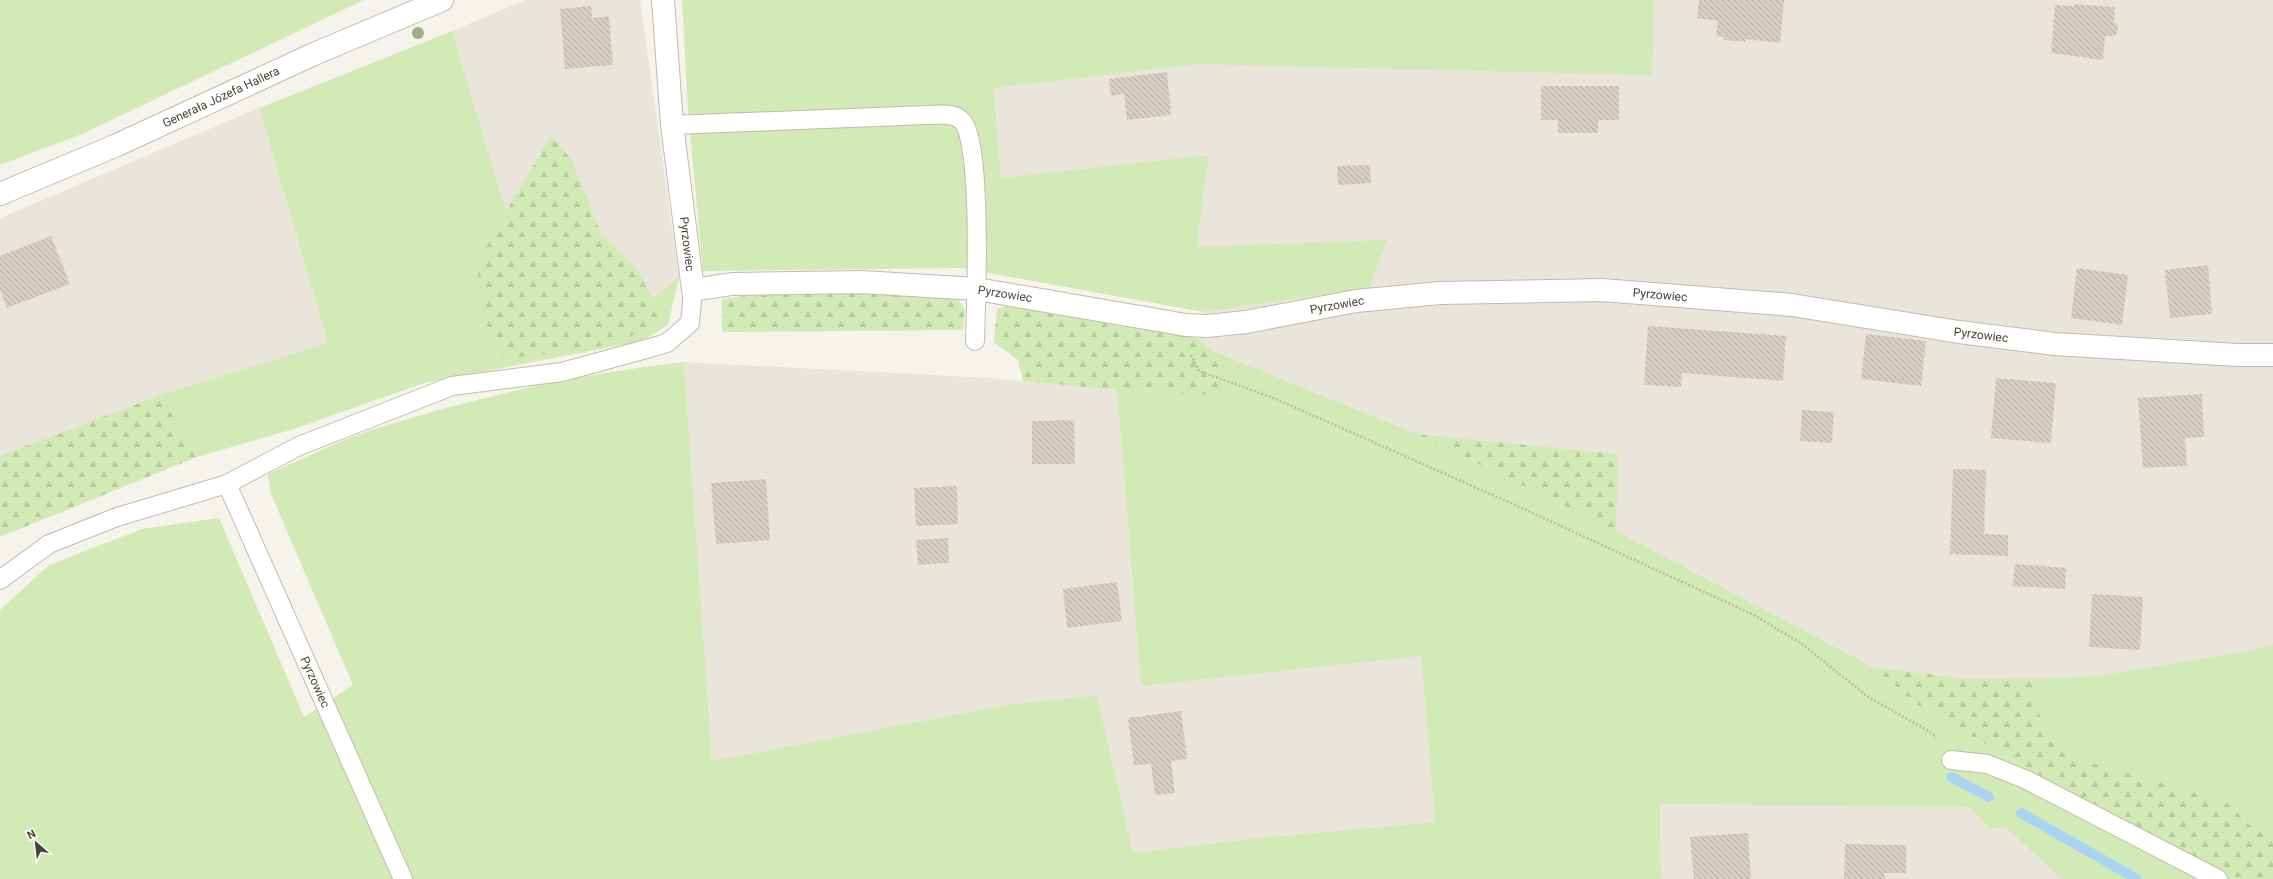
<svg xmlns="http://www.w3.org/2000/svg" width="2273" height="879" font-family="Roboto,sans-serif">
<style>
.residential{fill:#eae5da}
.green{fill:#d2eab5}
.forest{fill:url(#forest-firs)}
.lines{fill:none;stroke-linecap:round;stroke-linejoin:round}
.stream{stroke:#a9d4f2;stroke-width:10}
.building{fill:url(#building-back-hatch)}
.service-casing{stroke:#c2bbae;stroke-width:20}
.minor-casing{stroke:#c2bbae;stroke-width:24}
.path{stroke:#c4b79f;stroke-width:2.5;stroke-dasharray:2 2;stroke-linecap:butt}
.service{stroke:#fff;stroke-width:18}
.minor{stroke:#fff;stroke-width:22}
.tree{fill:#97b381}
.labels{text-anchor:middle;dominant-baseline:central;stroke-width:3;stroke-linejoin:round;paint-order:stroke}
.street-label{font-size:12px;fill:#4b4439;stroke:#fff}
</style>
<defs>
<pattern id="forest-firs" width="22" height="20" patternUnits="userSpaceOnUse"><rect width="22" height="20" fill="#d2eab5"/><path d="M5 1l3.5 6h-7zM16 11l3.5 6h-7z" fill="#b6ca9c"/></pattern>
<pattern id="building-back-hatch" width="6" height="6" patternUnits="userSpaceOnUse"><rect width="6" height="6" fill="#d8cfc1"/><path d="M-1 5l2 2M0 0l6 6M5-1l2 2" fill="none" stroke="#b1aa9e"/></pattern>
</defs>
<rect width="100%" height="100%" fill="#f6f3ec"/>
<g class="residential">
<path d="M525,0H640L679,277L639,309L538,317L452,31Z"/>
<path d="M1215,0H2273V644L2244,652L2088,677L1967,679L1873,667L1616,531L1617,454L1417,434L1213,351L1197,338L1204,312L1369,288L1197,248L1209,155L1001,178L994,88L1198,64Z"/>
<path d="M259,108L328,343L160,395L0,456V218Z"/>
<path d="M684,362L990,378L1117,390L1141,686L1421,656L1435,822L1259,838L1133,853L1097,695L1006,705L712,761Z"/>
<path d="M1660,804L1968,807L1990,829L2005,827L2062,879H1661Z"/>
</g>
<g class="green">
<path d="M0,0H364L82,134L0,165Z"/>
<path d="M682,0H1654L1652,75L1198,64L994,88L1001,178L1209,155L1197,247L1387,240L1369,288L1204,312L961,268L703,271L688,112Z"/>
<path d="M452,31L538,317L639,309L679,277L668,325L642,341L424,383L294,429L197,457L160,395L328,343L259,108Z"/>
<path d="M1213,351L1417,434L1616,531L1873,667L1916,704L2027,768L2238,879H2062L2005,827L1990,829L1968,807L1660,804L1661,879H0V610L49,565L142,529L219,518L304,717L353,685L271,494L268,474C301,460 334,443 368,431C471,398 577,374 684,362L712,761L1006,705L1097,695L1133,853L1259,838L1435,822L1421,656L1141,686L1117,390L1218,395L1230,389Z"/>
<path d="M2273,644V838L2253,828L2225,801L2093,763L2045,737L2031,678L2088,677L2244,652Z"/>
</g>
<g class="forest">
<path d="M551,136L571,159L600,231L637,269L662,318L617,344L504,359L484,320L477,266L495,230Z"/>
<path d="M877,291L956,296L965,310L963,330L722,332V299L774,292Z"/>
<path d="M1014,303L1084,312L1197,338L1213,351L1230,389L1218,395L1117,390L1023,381L1018,360L994,342L997,309Z"/>
<path d="M160,395L197,457L0,537V456Z"/>
<path d="M1417,434L1618,454L1616,531Z"/>
<path d="M1873,667L1967,679L2031,678L2045,737L2093,763L2225,801L2253,828L2273,838V879H2238L2169,844L2027,768L1916,704Z"/>
</g>
<g class="lines">
<g class="stream">
<path d="M1951,777L1989,797"/>
<path d="M2021,813L2137,879"/>
</g>
</g>
<g class="building">
<path d="M1699,0H1784L1780,43L1745,39V42L1724,40V37L1716,36L1718,21L1697,18Z"/>
<path d="M2075,4L2115,7L2114,22L2118,25L2117,34L2113,36H2105L2103,60L2051,53L2055,5L2075,6Z"/>
<path d="M591,6L592,18L609,16L613,65L565,69L560,9Z"/>
<path d="M1167,72L1171,115L1127,120L1124,94L1111,96L1109,79Z"/>
<path d="M1541,86H1619V120H1598V133H1558V120H1541Z"/>
<path d="M1370,165L1371,183L1338,185L1337,166Z"/>
<path d="M51,236L70,284L7,308L0,290V256Z"/>
<path d="M2208,265L2212,314L2170,318L2165,270Z"/>
<path d="M2077,268L2128,275L2122,325L2071,318Z"/>
<path d="M1648,326L1786,336L1783,381L1682,373L1681,387L1644,385Z"/>
<path d="M1866,334L1926,341L1921,386L1861,379Z"/>
<path d="M1996,378L2056,383L2051,443L1991,438Z"/>
<path d="M2202,394L2204,437L2185,438L2187,466L2143,468L2138,398Z"/>
<path d="M1802,410L1834,412L1832,443L1800,441Z"/>
<path d="M1074,420L1075,464H1032V421Z"/>
<path d="M1953,469L1986,470L1984,534L2008,535V556L1950,554Z"/>
<path d="M766,479L770,540L716,544L711,483Z"/>
<path d="M957,486L958,524L916,526L914,488Z"/>
<path d="M948,538L949,563L918,565L916,540Z"/>
<path d="M2015,564L2066,568L2065,589L2013,586Z"/>
<path d="M1117,582L1122,621L1067,628L1063,589Z"/>
<path d="M2092,594L2143,597L2140,650L2089,647Z"/>
<path d="M1181,711L1187,759L1171,761L1175,793L1155,795L1151,764L1134,765L1128,718Z"/>
<path d="M1748,833L1751,879H1694L1690,837Z"/>
<path d="M1845,844L1906,845V873H1884L1885,879H1844Z"/>
</g>
<g class="lines">
<g class="service-casing">
<g id="service">
<path d="M672,125L926,115C937,115 952,112 961,120C983,136 976,307 975,341"/>
<path d="M227,484L403,879"/>
<path d="M0,580L49,544L117,517L227,484L299,446L452,386L562,372L650,348L667,343L690,323L693,290"/>
<path d="M1951,760L1987,764L2027,780L2218,879"/>
</g>
</g>
<g class="minor-casing">
<g id="minor">
<path d="M663,0L672,125L693,290L732,284L862,282L977,289L1186,325L1207,326L1246,322L1356,301L1440,293L1602,290L1792,305L1959,332L2055,344L2237,355H2273"/>
<path d="M0,194L117,145L314,54L442,0"/>
</g>
</g>
<path class="path" d="M1191,355L1199,371L1276,399L1513,504L1752,614L1802,644L1867,696L1932,733L1936,738"/>
<use href="#service" class="service"/>
<use href="#minor" class="minor"/>
</g>
<circle class="tree" cx="418" cy="33" r="6"/>
<g class="labels">
<g class="street-label">
<text transform="translate(221 97) rotate(-25)">Generała Józefa Hallera</text>
<text transform="translate(687 244) rotate(83)">Pyrzowiec</text>
<text transform="translate(1005 294) rotate(9)">Pyrzowiec</text>
<text transform="translate(1660 295) rotate(5)">Pyrzowiec</text>
<text transform="translate(1337 305) rotate(-10)">Pyrzowiec</text>
<text transform="translate(1981 335) rotate(7)">Pyrzowiec</text>
<text transform="translate(315 682) rotate(66)">Pyrzowiec</text>
</g>
</g>
<g transform="translate(36 843) rotate(332)" stroke="#ffffff" stroke-width="3" paint-order="stroke">
<path d="M0-3L7 15L0 10L-7 15Z" fill="#4b4439"/>
<text y="-6" font-size="11" font-weight="bold" text-anchor="middle" fill="#4b4439">N</text>
</g>
</svg>
